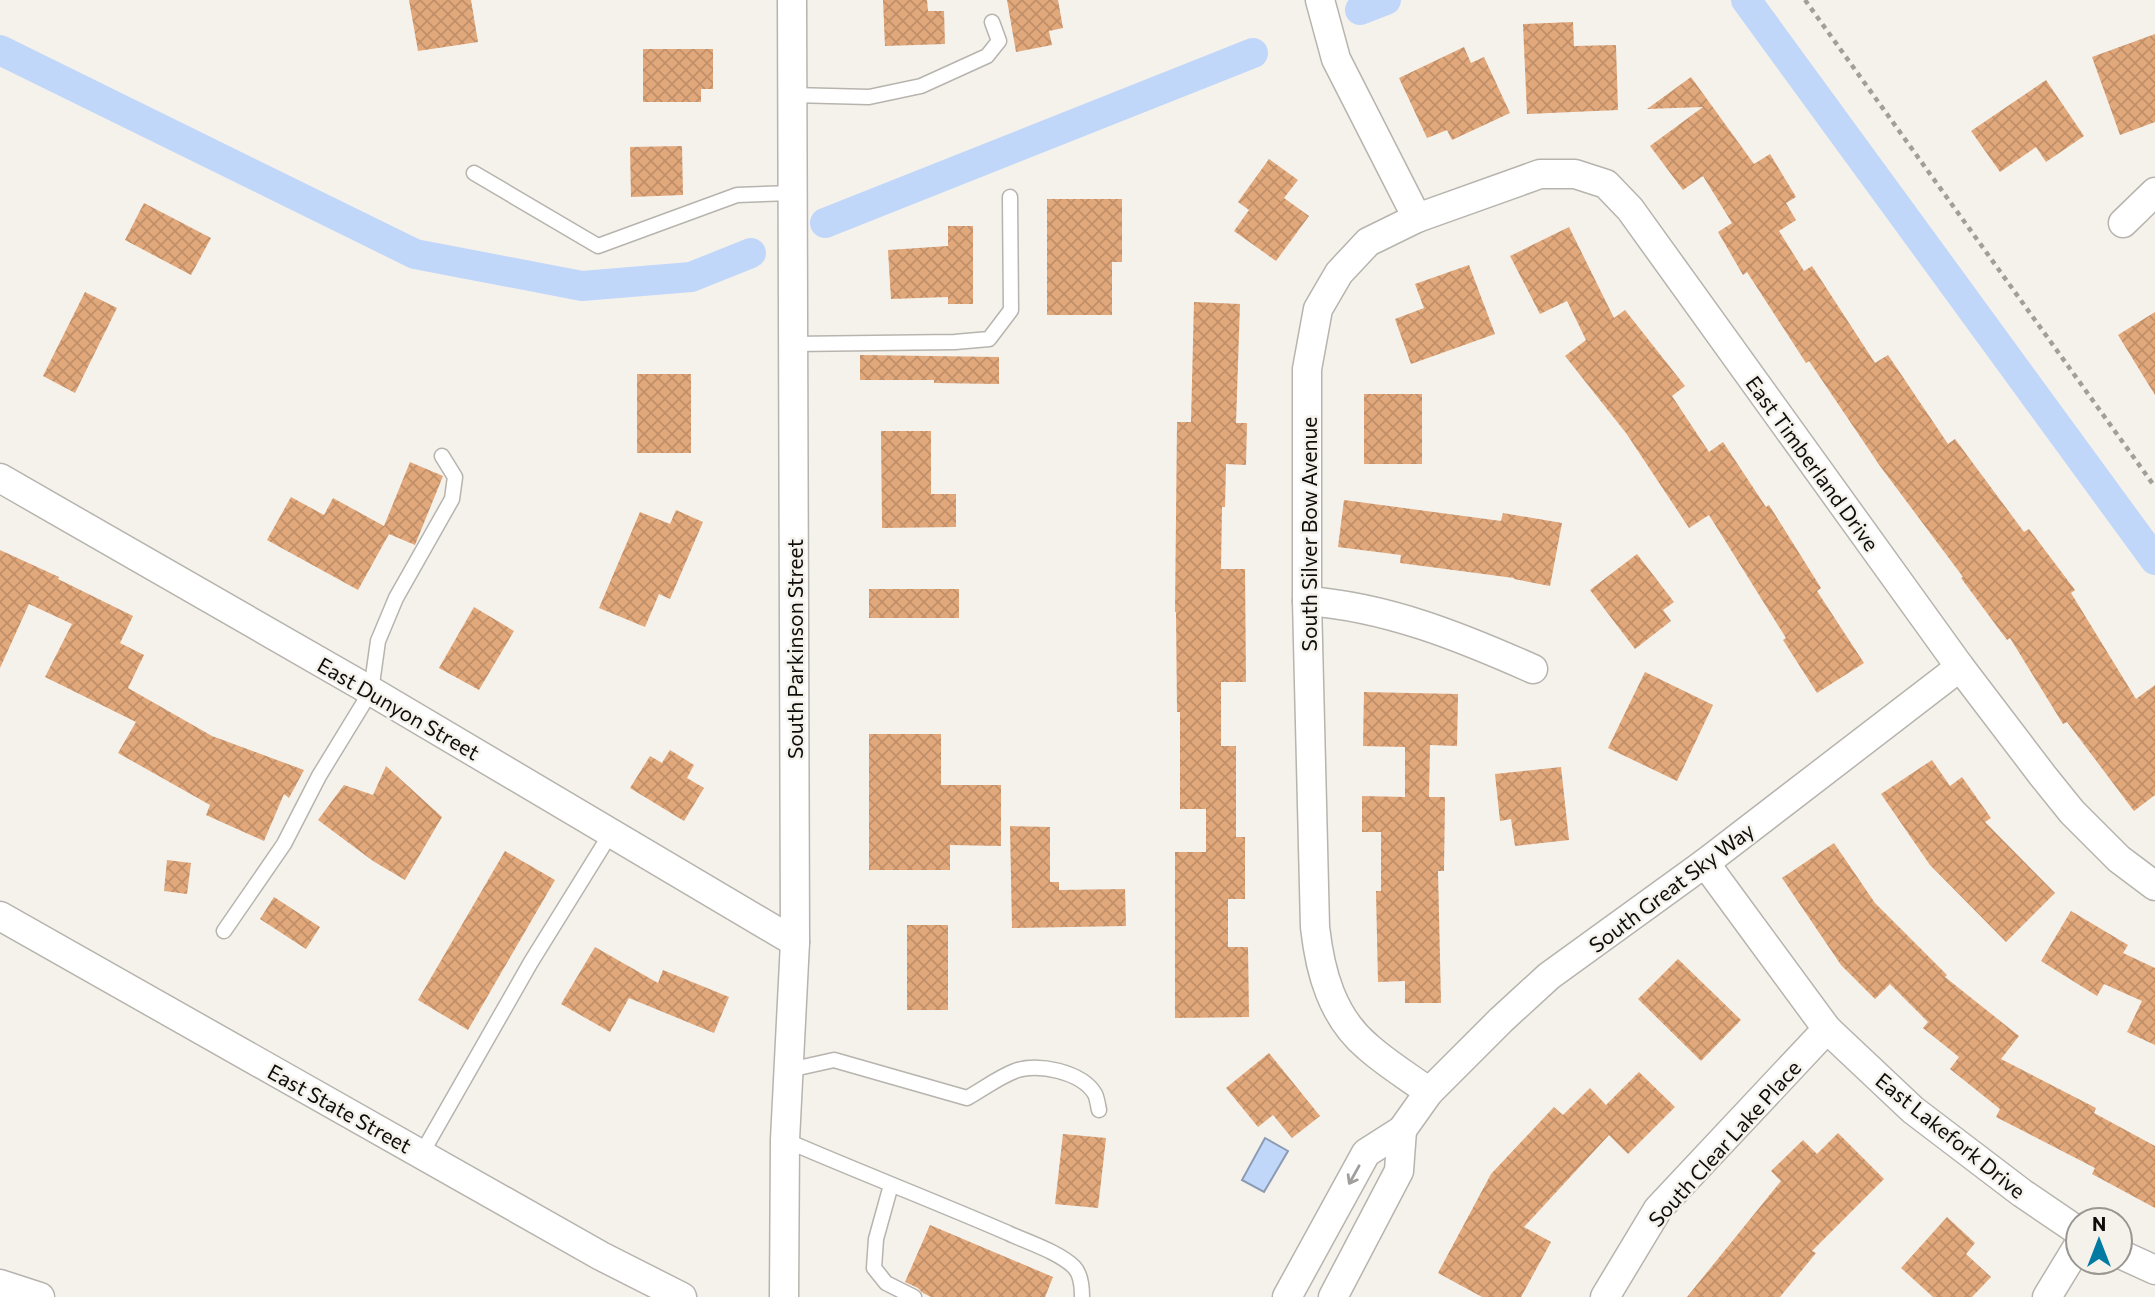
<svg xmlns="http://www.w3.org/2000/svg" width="2155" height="1297" font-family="Commissioner,sans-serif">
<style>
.water{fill:#c1d7fa;stroke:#8c9ab2;stroke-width:2}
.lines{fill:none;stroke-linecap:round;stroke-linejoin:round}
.canal{stroke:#c1d7fa;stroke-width:30}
.building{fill:url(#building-cross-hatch)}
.service-casing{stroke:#b7b4ae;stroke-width:17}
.minor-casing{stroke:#b7b4ae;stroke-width:31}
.path{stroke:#a19f9a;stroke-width:4.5;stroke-dasharray:5 5;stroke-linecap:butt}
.service{stroke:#fff;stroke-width:14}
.minor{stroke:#fff;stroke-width:28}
.oneway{stroke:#9f9e9d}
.labels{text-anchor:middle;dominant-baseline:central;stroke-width:5;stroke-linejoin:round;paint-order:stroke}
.street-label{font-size:21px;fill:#0f0d0b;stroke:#f5f2ec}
</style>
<defs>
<pattern id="building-cross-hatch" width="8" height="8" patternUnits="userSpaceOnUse" patternTransform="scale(1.75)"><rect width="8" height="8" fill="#e1a87b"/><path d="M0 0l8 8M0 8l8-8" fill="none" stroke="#c08f69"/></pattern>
</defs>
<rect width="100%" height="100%" fill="#f5f2ec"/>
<path class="water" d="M1265,1138L1288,1151L1264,1192L1242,1180Z"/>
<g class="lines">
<g class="canal">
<path d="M1746,0L2155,560"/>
<path d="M1360,10L1386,0"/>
<path d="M0,50L415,254L582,286L691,277L751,253"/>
<path d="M825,223L1253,53"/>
</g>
</g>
<g class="building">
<path d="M409,0H471L478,42L418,51Z"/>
<path d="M883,0H927L928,11H944L945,44L885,46Z"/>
<path d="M1007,0H1058L1063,28L1049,31L1052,45L1016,52Z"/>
<path d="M1573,22L1574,46L1616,45L1618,110L1527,114L1523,24Z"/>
<path d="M2155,34V122L2120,135L2092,57Z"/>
<path d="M1464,47L1471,63L1484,57L1510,113L1452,140L1447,130L1427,138L1399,78Z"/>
<path d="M643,49H713V89H701V102H643Z"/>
<path d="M1691,77L1754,164L1770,154L1796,197L1786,203L1796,220L1779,231L1804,271L1812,266L1875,363L1888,355L1948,444L1955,439L2024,532L2029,529L2075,590L2071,593L2136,699L2155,685V795L2134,811L2067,722L2063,724L2010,638L2007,640L1961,578L1963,577L1880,466L1809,361L1806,363L1747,272L1743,275L1718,232L1732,223L1703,176L1683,190L1650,146L1703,107L1647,109Z"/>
<path d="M2046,80L2084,136L2046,162L2036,147L2000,172L1971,131Z"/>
<path d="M682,146L683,195L631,197L630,147Z"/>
<path d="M1269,159L1298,180L1284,198L1309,216L1276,261L1234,231L1249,210L1238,202Z"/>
<path d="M1047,199H1122V262H1112V315H1047Z"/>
<path d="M144,203L211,238L191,275L125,240Z"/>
<path d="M948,226H973V304H948V297L891,299L888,250L948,246Z"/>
<path d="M1569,227L1614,318L1625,310L1685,386L1672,396L1709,452L1723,442L1766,507L1769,505L1821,588L1817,591L1864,663L1817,693L1783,640L1786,638L1709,515L1689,528L1626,433L1565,356L1586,340L1567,301L1540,314L1510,256Z"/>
<path d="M1469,265L1495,334L1411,364L1395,319L1424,308L1415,284Z"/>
<path d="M85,292L117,308L75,393L43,376Z"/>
<path d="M1194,302L1240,304L1236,423H1247L1246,465L1226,464L1225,507H1222L1221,569H1245L1246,682H1221V746H1236V837H1245V899H1228V947H1248L1249,1017L1175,1018V852H1206V809H1180V712H1177L1176,612H1175L1177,422H1191Z"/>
<path d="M2155,312V395L2118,335Z"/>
<path d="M860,355L999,357V384L934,383V380H860Z"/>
<rect x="637" y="374" width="54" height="79"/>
<rect x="1364" y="394" width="58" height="70"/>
<path d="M881,431H931V494H956V527L882,528Z"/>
<path d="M410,462L443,476L415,545L389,534L358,590L267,540L291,497L324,515L333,498L384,526Z"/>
<path d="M1344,500L1501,521L1503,513L1562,523L1550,586L1514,579V578L1400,563L1401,555L1338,547Z"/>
<path d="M676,510L703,522L670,599L659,594L645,627L599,608L640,512L670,524Z"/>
<path d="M0,550L59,577L58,579L133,616L120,643L144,655L128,688L212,736L304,770L289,798L284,794L264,841L206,815L210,805L118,753L136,722L45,677L72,624L29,604L0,668Z"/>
<path d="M1637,554L1674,602L1663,610L1671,621L1635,649L1590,590Z"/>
<rect x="869" y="589" width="90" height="29"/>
<path d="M474,607L514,631L479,690L439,668Z"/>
<path d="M1645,672L1713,705L1677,781L1608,748Z"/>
<path d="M1364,692L1458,694L1457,746L1430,745L1429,797H1445L1444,871H1438L1441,1003H1405V981L1378,982L1376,891H1381V832H1362V796L1405,797V747L1363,746Z"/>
<path d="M869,734H941V785H1001V846L950,845V870H869Z"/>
<path d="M670,750L694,765L687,778L704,788L684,821L630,788L650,756L662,763Z"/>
<path d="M1932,760L1950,786L1962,777L1991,818L1985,822L2055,893L2006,942L1930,865L1881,794Z"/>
<path d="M386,766L442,817L405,880L373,861L318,820L344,785L373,795Z"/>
<path d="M1561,767L1569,840L1515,846L1511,819L1500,821L1495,774Z"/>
<path d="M1010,826L1050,827V882H1059V890L1125,889L1126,926L1012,928Z"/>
<path d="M1834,843L1875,903L1947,975L1945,977L2019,1036L2001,1059L2096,1108L2094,1113L2155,1146V1208L2092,1174L2095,1168L1996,1117L2000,1109L1950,1069L1959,1057L1923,1028L1928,1022L1890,984L1875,999L1841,965L1782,878Z"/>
<path d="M505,851L555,880L468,1030L418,1000Z"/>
<path d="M167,860L191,863L187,894L164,891Z"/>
<path d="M274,897L320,927L306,949L260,919Z"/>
<path d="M2071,911L2128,945L2123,953L2155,968V1045L2127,1032L2142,1001L2104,984L2097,996L2041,961Z"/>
<rect x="907" y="925" width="41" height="85"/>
<path d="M595,947L658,983L663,970L729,997L714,1033L629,998L610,1032L561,1004Z"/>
<path d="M1678,959L1741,1020L1701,1061L1638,999Z"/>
<path d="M1269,1053L1320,1116L1292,1138L1273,1115L1258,1127L1226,1088Z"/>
<path d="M1639,1072L1675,1107L1628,1154L1609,1135L1524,1227L1551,1242L1521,1297H1482L1438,1273L1491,1174L1554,1107L1563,1115L1590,1088L1606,1105Z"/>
<path d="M1838,1133L1884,1179L1812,1251L1816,1253L1780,1297H1687L1781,1181L1771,1171L1803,1140L1817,1154Z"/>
<path d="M1063,1134L1106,1138L1098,1208L1055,1204Z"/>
<path d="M1947,1217L1975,1243L1966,1254L1991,1277L1972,1297H1933L1901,1268Z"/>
<path d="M930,1225L1053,1277L1045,1297H931L923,1293L918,1288L905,1282Z"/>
</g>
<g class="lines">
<g class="service-casing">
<g id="service">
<path d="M792,95L869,97L921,86L987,56L999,41L992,22"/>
<path d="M474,173L598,246L737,195L793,193"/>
<path d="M793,344L955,342L989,339L1011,310L1010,197"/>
<path d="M224,931L284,844L319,776L371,691L378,641L396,598L452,499L455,477L442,456"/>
<path d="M789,1070L834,1060L967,1098C983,1089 999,1077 1015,1071C1037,1062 1082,1072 1095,1094C1097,1098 1098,1105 1099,1110"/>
<path d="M785,1140C859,1172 934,1201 1008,1233C1027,1242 1059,1252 1074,1267C1081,1274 1082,1288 1082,1297"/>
<path d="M422,1153L531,962L611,833"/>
<path d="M891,1185L876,1239L874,1268L886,1283L914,1297"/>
</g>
</g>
<g class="minor-casing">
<g id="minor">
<path d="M1320,0L1336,59L1417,218"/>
<path d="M2123,223L2155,192"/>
<path d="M0,478L371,691L795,942"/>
<path d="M1307,601C1387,607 1461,637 1533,669"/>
<path d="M1705,863L1827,1029L1913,1110L2022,1193L2078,1231"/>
<path d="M0,916L601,1256L682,1297"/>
<path d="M1429,1092C1409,1077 1387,1064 1368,1047C1332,1017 1320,972 1315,927L1307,601V369L1318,309L1339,273L1368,242L1417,218L1540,174H1575L1606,184L1630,209L1960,667L2043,776L2072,812L2119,859L2155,886"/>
<path d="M2120,1254L2155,1270"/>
<path d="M0,1284L40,1297"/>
<path d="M784,1297L785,1140L795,942L792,0"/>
<path d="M1287,1297L1366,1153L1402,1130L1429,1092L1501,1020L1549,976L1705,863L1960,667"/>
<path d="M1333,1297L1399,1171L1402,1130"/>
<path d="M1605,1297L1658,1209L1827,1029"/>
<path d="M2047,1297L2078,1246"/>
</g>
</g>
<path class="path" d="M1805,0L2155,487"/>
<use href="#service" class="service"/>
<use href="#minor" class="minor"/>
</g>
<defs><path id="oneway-shaft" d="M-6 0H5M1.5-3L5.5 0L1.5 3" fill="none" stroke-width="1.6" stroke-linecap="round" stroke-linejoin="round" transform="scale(1.75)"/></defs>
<use class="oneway" href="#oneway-shaft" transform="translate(1354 1175) rotate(119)"/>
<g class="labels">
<g class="street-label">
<text transform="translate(1813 463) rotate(54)">East Timberland Drive</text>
<text transform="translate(1308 534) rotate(-90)">South Silver Bow Avenue</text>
<text transform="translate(794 649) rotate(-90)">South Parkinson Street</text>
<text transform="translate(399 708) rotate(30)">East Dunyon Street</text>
<text transform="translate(1671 887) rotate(-37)">South Great Sky Way</text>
<text transform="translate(340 1108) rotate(29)">East State Street</text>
<text transform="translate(1951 1135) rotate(39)">East Lakefork Drive</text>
<text transform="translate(1724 1143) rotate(-48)">South Clear Lake Place</text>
</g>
</g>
<g transform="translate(2099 1241)"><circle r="33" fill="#f5f2ec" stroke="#999692" stroke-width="2"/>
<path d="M0-5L12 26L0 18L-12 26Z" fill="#017ba2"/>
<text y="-10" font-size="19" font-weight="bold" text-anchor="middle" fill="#0f0d0b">N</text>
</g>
</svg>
